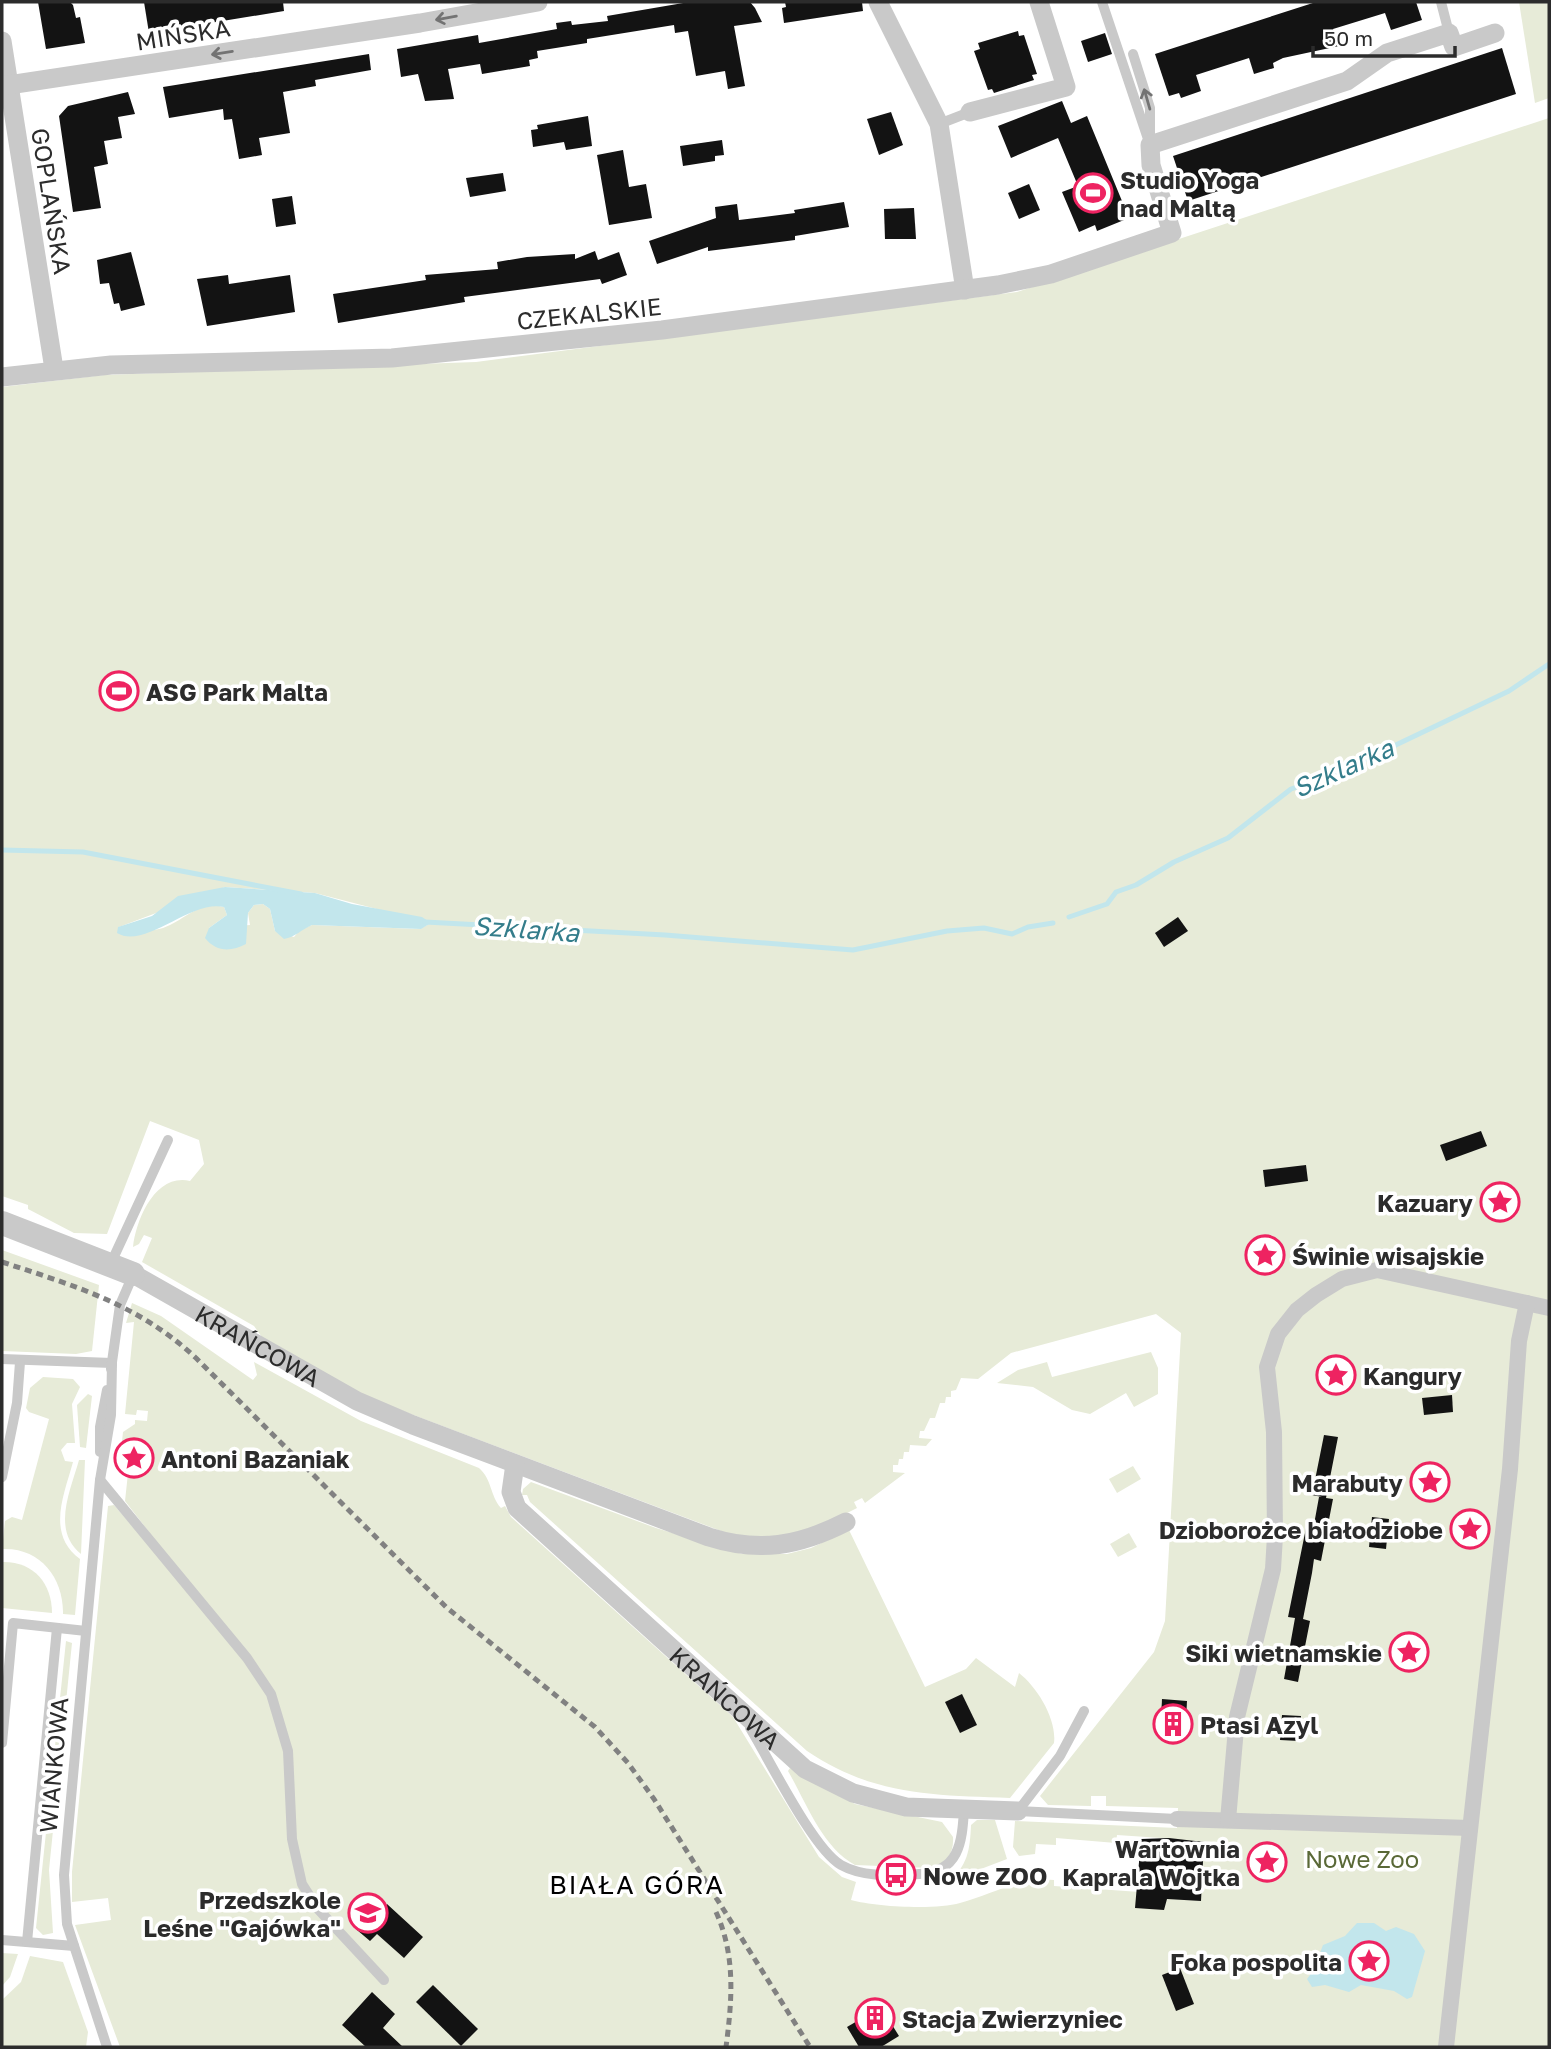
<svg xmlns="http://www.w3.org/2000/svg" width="1551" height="2049" font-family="'Golos Text',sans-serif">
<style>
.green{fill:#e7ebd8;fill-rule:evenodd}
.water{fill:#c2e6ec}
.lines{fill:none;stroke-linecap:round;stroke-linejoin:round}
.stream{stroke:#c2e6ec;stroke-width:5}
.building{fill:#131313}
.service{stroke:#c9c9c9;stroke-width:10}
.pedestrian{stroke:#c9c9c9;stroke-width:16}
.minor{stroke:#c9c9c9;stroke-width:19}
.tertiary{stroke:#c9c9c9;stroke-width:24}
.rail{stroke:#818181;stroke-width:5;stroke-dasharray:7 5;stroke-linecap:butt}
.oneway{stroke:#737373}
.labels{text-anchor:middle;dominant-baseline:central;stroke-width:7;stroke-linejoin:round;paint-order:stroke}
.street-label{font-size:24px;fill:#2c2c2c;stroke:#fff}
.poi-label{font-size:24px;font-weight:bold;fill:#2c2c2c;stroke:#fff;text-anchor:start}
.park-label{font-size:24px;fill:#5a6937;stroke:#fff}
.water-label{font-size:26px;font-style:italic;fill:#347d8b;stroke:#fff}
.neighbourhood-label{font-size:26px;letter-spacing:2px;fill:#000;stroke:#fff}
</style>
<rect width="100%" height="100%" fill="#fff"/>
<g class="green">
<path d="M1519,2H1549V98L1535,103Z"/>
<path d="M1549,118V2047H120L75,1925L111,1920L108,1898L72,1902V1872L108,1506L114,1505L145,1541L149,1532L125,1501L129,1464H137L139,1453L121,1451L123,1432L135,1424V1420L147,1421L148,1411L137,1410L136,1415L125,1414L134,1322L126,1323L132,1303L161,1316L253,1380L257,1375L254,1362L361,1421L479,1468C492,1479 490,1496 501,1508L505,1506L511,1517L733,1717L819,1857L842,1877L856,1882L851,1900C876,1907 936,1910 960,1903C993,1894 1019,1877 1054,1880V1886L1140,1892L1176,1839L1117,1835L1116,1843L1056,1838V1845L1036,1844L1035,1854L1019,1856L1013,1847L1015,1821L1177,1828L1178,1808L1106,1806V1796H1091V1806L1048,1805L1040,1796L1154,1652L1165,1621L1181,1333L1156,1314L1011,1353L978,1379L961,1378L956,1390L951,1391V1397H946L945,1403H940L935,1418H930L924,1431H920L919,1438L932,1439L926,1446L910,1445L909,1452H904L903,1459H899L898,1465H893V1472L905,1473L865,1503L862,1498L854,1502L857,1508L806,1534L745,1540L371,1399L264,1340L254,1326L142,1262L152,1238L144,1235L139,1244L133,1247C136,1220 155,1173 190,1181L204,1164L199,1140L150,1121L107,1234L74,1233L28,1209V1205L2,1196V387L104,375L476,362L1017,292ZM225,887L315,893L431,923L420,929L312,925L300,930L294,937L275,931L270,909L263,904L254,905L248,913L250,925L209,928L227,915L224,907C197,901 186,920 163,928C148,933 134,929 119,927Z"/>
<path d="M2,1250L99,1285L92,1351L76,1354L2,1351Z"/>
<path d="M1151,1352L1158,1368V1394L1134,1407L1126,1393L1090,1414L1072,1410L1033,1387L997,1383L1018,1370L1047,1362L1052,1377Z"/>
<path d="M43,1377L73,1379L80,1387L72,1404L75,1443H67L61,1450L65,1461L73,1462C64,1495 46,1534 80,1559L75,1615L63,1614C64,1578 40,1547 2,1549L5,1521L12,1517L22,1520L49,1419L29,1412L26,1408L30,1388Z"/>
<path d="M88,1394L92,1396L86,1448L80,1447L77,1405Z"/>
<path d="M79,1460H85L81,1554C51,1530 71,1489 79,1460Z"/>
<path d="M1133,1466L1141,1479L1117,1493L1109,1479Z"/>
<path d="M531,1482L656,1528L742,1554H787L811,1548L849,1530L925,1687L966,1669L976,1658L1015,1687L1019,1673C1037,1687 1057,1719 1054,1743L1010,1798C933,1795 874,1796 807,1751L530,1502L527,1495H522L523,1489Z"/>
<path d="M1129,1533L1137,1547L1118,1557L1110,1544Z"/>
<path d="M2,1562C33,1561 52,1583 52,1613L2,1608Z"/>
<path d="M66,1641L72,1643L49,1870L53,1933L43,1935L36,1928Z"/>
<path d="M790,1768L855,1804L942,1822L953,1837C954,1854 947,1862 932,1868L855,1865C822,1847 806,1802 788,1771Z"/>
<path d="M977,1820H995L1007,1859L947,1882C968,1867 970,1849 971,1825Z"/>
<path d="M2,1953L18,1954L10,1977L2,1986Z"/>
<path d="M30,1956L63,1962L88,2032L86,2047H2V2000L21,1982Z"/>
</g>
<g class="water">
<path d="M225,887L315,893L352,904L422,917L431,923L421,929L312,925C301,930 295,937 284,939L275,931L270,909L263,904L254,905L248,913L246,944C231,952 216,952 205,938L209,928L227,915L224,907C191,899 145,950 117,933L118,927L152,916L178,896Z"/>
<path d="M1357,1923H1374L1386,1931L1396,1927L1414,1934L1425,1951L1412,1997L1407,1999L1394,1991L1361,1985L1349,1992L1325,1985L1312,1987L1307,1979L1313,1971L1323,1945L1345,1936Z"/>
</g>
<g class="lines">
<g class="stream">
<path d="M2,850L83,852L301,894"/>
<path d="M1069,917L1107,904L1116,892L1136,885L1174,862L1228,838L1291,789L1337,773L1509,691L1549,664"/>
<path d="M425,922L665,935L853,950L947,931L984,928L1012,934L1028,927L1053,923"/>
</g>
</g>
<g class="building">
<path d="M38,2H70L73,5L76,18L80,17L85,43L46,49Z"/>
<path d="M144,2H283L284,11L149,33Z"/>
<path d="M689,2H750L755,8L762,22L734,26L745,86L728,89L725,71L696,76L688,31L675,33L674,25L587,39V43L537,51L538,58L529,60L530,66L482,74L480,64L448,69L454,99L425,101L418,74L401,77L397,49L478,35L479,43L557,29L556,23L571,21L572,25L608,21L607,16Z"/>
<path d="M785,2H862L863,11L784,23L782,8L786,7Z"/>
<path d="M1316,2H1416L1422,20L1391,30L1385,13L1333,29L1339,46L1283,58L1273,63L1274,68L1254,74L1249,58L1196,75L1201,91L1181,98L1179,93L1169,96L1155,54Z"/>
<path d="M1018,31L1019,36L1024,35L1037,74L1032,75L1034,80L994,93L992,89L988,90L974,51L980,49L978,43Z"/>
<path d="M1105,33L1112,54L1088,62L1081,41Z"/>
<path d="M1502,48L1516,94L1188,201L1173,156Z"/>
<path d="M369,54L371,70L315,80L316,86L283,92L290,133L259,138L262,155L239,159L232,119L224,120L223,109L169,118L163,87Z"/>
<path d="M128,92L135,114L118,117L122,138L104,141L108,164L94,167L101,208L73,212L59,116L68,106Z"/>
<path d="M1062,101L1071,123L1087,116L1129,218L1097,231L1095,225L1079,232L1062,192L1078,186L1058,138L1011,158L998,126Z"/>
<path d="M891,112L903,145L879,155L867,119Z"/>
<path d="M588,116L592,146L566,150L564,142L533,147L531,130L538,129L537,125Z"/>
<path d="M722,140L724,155L715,156V161L683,166L680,146Z"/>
<path d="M623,150L629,187L646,184L652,218L609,225L597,155Z"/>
<path d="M503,173L506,191L470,197L466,178Z"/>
<path d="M1029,184L1040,210L1019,219L1008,193Z"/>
<path d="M292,196L296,224L276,227L272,199Z"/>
<path d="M844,202L849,227L795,236V240L708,251V247L657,264L649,241L716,218L715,207L737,204L739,220L795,213L794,210Z"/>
<path d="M914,208L916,239H885L884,209Z"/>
<path d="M595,251L598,260L619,252L627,275L602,284L600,279L464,297L465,302L338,323L333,294L426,280L425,275L498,269L497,262L527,257L575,254V259Z"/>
<path d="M131,252L145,305L121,311L119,303L114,304L109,283L100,284L97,260Z"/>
<path d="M228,275L229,284L290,275L295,312L207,326L197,279Z"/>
<path d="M1178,917L1188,931L1164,947L1155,933Z"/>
<path d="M1481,1131L1487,1146L1446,1161L1440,1145Z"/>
<path d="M1306,1165L1308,1181L1265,1187L1263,1170Z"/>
<path d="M1452,1395L1453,1412L1424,1415L1422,1398Z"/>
<path d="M1324,1435L1338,1437L1326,1498L1333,1499L1321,1561L1314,1559L1312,1573L1303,1619L1310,1621L1298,1682L1284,1679L1295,1618L1288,1617L1306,1528L1313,1530L1319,1497H1322L1312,1495Z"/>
<path d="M1372,1517L1389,1519L1386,1549L1369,1547Z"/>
<path d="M962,1694L977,1725L960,1733L945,1702Z"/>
<path d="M1162,1699L1187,1701L1185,1739L1160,1738Z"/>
<path d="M1282,1715L1301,1716L1299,1741L1280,1740Z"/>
<path d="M1169,1838L1204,1842L1201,1901L1167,1899L1164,1910L1135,1908L1141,1839Z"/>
<path d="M387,1904L423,1937L404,1958L377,1934L370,1941L357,1930L373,1912L377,1916Z"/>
<path d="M1180,1968L1194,2004L1176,2011L1162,1975Z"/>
<path d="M433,1985L478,2029L461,2046L416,2002Z"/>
<path d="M372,1992L395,2014L383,2028L403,2047H366L342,2025Z"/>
<path d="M881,2007L899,2036L881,2047H859L847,2027Z"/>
</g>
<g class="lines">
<g class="service">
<path d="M1102,2L1150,145"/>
<path d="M1441,2L1449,33"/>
<path d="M1133,54L1150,108V134"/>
<path d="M939,124L970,112"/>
<path d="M111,1263L168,1140"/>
<path d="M2,1359L112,1363"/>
<path d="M111,1369L120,1305L133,1275"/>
<path d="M100,1452V1427L107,1390"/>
<path d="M2,1477L17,1403L20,1362"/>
<path d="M100,1480L247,1658L271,1694L288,1751L292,1839L302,1884L318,1909L384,1980"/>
<path d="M750,1728C769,1759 813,1849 841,1865C864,1878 894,1875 919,1874C959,1872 962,1843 964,1810"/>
<path d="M2,1743L13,1623L86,1631"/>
<path d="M1018,1811L1177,1819"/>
<path d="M1018,1811L1060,1756L1084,1711"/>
<path d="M2,1940L74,1946"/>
<path d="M27,1942L57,1628"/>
<path d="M107,2047L67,1924L64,1875L100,1480L111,1415L112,1363"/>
</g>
<g class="pedestrian">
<path d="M1177,1819L1470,1828"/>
<path d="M1228,1820L1237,1717L1273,1569L1275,1536L1274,1432L1267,1367L1278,1334L1297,1310L1316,1295L1342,1279L1377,1270L1549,1308"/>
<path d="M1446,2047L1510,1469L1519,1341L1527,1303"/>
</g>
<g class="minor">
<path d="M878,2L939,124L965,290"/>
<path d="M2,41L54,369"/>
<path d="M2,86L420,23L538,2"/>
<path d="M970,112L1066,87L1039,2"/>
<path d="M2,377L111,365L392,358L662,330L998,285L1051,274L1172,233L1151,165L1150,145L1347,81L1387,53L1449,33L1454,47L1495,33"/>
<path id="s1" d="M133,1274L357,1401L413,1425L709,1537C759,1553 799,1546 846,1522"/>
<path id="s2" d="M515,1464L511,1492L517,1508L805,1769L853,1793L906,1807L1018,1811"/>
</g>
<path class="tertiary" d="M2,1223L133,1274"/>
<g class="rail">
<path d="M2,1262C75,1286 138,1304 196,1358L446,1607L595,1727L628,1763L654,1799L810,2047"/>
<path d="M716,1912C736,1956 732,2001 726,2047"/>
</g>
</g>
<defs><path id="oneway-shaft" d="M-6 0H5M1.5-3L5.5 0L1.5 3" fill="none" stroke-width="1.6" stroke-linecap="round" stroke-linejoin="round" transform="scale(1.75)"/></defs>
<g class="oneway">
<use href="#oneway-shaft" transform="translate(446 18) rotate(170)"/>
<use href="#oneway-shaft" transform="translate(222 53) rotate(171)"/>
<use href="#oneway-shaft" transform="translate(1147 99) rotate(-106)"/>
</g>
<defs>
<g id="stadium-ring" transform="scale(2.0125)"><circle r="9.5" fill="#fff" stroke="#ee2361" stroke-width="1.5"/><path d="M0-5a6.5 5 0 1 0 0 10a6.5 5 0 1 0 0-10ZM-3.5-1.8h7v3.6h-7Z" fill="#ee2361"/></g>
<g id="sight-ring" transform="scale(2.0125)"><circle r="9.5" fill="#fff" stroke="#ee2361" stroke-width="1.5"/><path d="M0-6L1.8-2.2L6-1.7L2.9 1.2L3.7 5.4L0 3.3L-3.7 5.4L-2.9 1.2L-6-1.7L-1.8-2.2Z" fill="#ee2361"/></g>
<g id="building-ring" transform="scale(2.0125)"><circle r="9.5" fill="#fff" stroke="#ee2361" stroke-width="1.5"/><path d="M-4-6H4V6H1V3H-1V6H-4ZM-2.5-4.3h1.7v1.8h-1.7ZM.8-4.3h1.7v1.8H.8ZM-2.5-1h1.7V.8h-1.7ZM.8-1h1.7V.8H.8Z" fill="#ee2361"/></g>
<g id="bus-ring" transform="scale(2.0125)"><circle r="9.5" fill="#fff" stroke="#ee2361" stroke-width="1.5"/><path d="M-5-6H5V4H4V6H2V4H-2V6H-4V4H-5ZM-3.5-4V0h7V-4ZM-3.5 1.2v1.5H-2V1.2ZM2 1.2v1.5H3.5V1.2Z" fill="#ee2361"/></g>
<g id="school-ring" transform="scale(2.0125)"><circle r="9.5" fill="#fff" stroke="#ee2361" stroke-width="1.5"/><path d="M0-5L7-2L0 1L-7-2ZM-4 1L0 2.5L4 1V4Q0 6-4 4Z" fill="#ee2361"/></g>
</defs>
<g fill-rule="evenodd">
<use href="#stadium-ring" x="1093" y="193"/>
<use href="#stadium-ring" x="119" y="691"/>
<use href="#sight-ring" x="1500" y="1202"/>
<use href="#sight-ring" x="1265" y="1255"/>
<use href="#sight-ring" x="1336" y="1375"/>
<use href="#sight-ring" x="134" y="1458"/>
<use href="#sight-ring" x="1430" y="1482"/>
<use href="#sight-ring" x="1470" y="1529"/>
<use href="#sight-ring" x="1409" y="1652"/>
<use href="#building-ring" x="1173" y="1724"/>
<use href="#sight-ring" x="1267" y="1862"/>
<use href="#bus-ring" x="896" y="1875"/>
<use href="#school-ring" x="368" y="1913"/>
<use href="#sight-ring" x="1369" y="1961"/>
<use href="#building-ring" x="875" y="2018"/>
</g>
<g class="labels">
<g class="street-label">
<text transform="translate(183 34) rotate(-9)">MIŃSKA</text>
<text transform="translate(52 201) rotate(81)">GOPLAŃSKA</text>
<text transform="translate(589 313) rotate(-6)">CZEKALSKIE</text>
<text stroke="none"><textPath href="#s1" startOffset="144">KRAŃCOWA</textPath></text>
<text stroke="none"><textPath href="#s2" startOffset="327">KRAŃCOWA</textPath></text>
<text transform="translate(53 1765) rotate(-85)">WIANKOWA</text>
</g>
<g class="poi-label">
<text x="1120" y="179">Studio Yoga<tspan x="1120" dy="28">nad Maltą</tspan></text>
<text x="146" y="691">ASG Park Malta</text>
<text x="1473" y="1202" text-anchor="end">Kazuary</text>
<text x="1292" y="1255">Świnie wisajskie</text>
<text x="1363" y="1375">Kangury</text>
<text x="161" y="1458">Antoni Bazaniak</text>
<text x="1403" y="1482" text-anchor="end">Marabuty</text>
<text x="1443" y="1529" text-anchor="end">Dzioborożce białodziobe</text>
<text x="1382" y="1652" text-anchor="end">Siki wietnamskie</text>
<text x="1200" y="1724">Ptasi Azyl</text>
<text x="1240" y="1848" text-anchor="end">Wartownia<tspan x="1240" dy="28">Kaprala Wojtka</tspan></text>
<text x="923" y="1875">Nowe ZOO</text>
<text x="341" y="1899" text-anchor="end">Przedszkole<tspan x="341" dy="28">Leśne "Gajówka"</tspan></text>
<text x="1342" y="1961" text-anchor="end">Foka pospolita</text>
<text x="902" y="2018">Stacja Zwierzyniec</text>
</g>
<g class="park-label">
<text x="1362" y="1858">Nowe Zoo</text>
</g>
<g class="water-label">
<text transform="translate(1343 768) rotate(-24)">Szklarka</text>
<text transform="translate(526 929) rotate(4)">Szklarka</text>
</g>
<g class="neighbourhood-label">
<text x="637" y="1884">BIAŁA GÓRA</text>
</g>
</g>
<rect width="1551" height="2049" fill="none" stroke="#2c2c2c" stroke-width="7"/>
<path d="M1313 46v10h142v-10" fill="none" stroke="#2c2c2c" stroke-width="3.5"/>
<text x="1324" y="46" font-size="21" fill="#2c2c2c" stroke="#ffffff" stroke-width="5" paint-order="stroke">50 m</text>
</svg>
